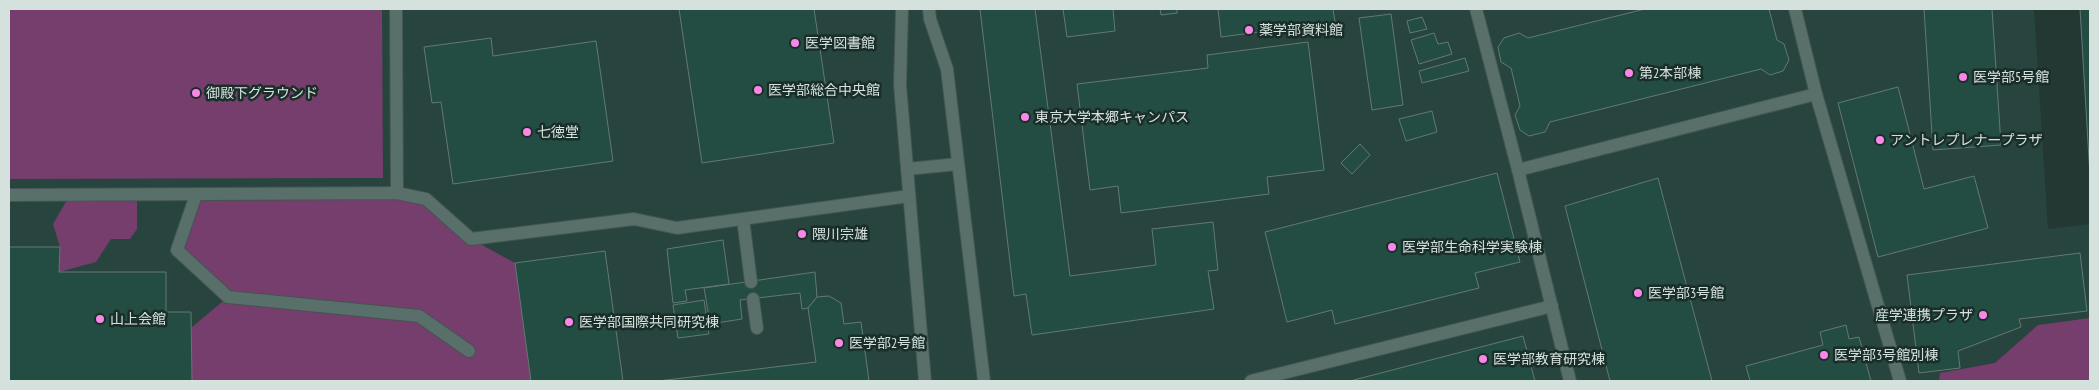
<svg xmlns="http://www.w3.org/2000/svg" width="2099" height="390" font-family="'PT Sans Narrow','Noto Sans JP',sans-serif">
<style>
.built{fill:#28443e}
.green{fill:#753e6d}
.building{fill:#234c43;stroke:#637973}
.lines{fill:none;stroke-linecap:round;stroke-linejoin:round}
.lane-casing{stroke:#445551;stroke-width:14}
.lane{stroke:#596f6a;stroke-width:12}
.poi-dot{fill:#fa87e8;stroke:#1a2e29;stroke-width:2}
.labels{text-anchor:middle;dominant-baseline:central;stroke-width:5;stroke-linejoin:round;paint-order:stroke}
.poi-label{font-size:14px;fill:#d5e1dd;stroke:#1a2e29;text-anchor:start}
</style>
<rect width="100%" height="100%" fill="#243833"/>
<path class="built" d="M9,9H2034L2048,229L2090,224V381H9Z"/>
<g class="green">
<path d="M9,9H382L383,178L9,179Z"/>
<path d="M137,195V229L130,239H111L96,262L59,272L60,247L53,224L67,200Z"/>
<path d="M196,195L426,199L471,239L515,263L531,381H192V327L228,297L177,250Z"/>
<path d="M2090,318V381H1939L1940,373L1995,363L2038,325Z"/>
</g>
<g class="building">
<path d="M679,9H814L834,143L702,163Z"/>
<path d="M980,9H1035L1070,276L1156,265L1152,229L1213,222L1218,270L1208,271L1214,309L1032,335L1026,294L1014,296Z"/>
<path d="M1063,9H1113L1115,31L1067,37Z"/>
<path d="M1160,9H1177V13L1161,15Z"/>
<path d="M1218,9H1333L1335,22L1221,37Z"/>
<path d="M1645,9H1769L1777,40L1784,44L1789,60L1783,71L1770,75L1761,69L1550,122L1545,132L1529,136L1520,130L1515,115L1520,106L1511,68L1501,62L1498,47L1504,38L1519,33L1528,38Z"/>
<path d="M1924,9H1992L2001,145L1933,150Z"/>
<path d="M2080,9H2090V176Z"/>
<path d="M1391,14L1403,105L1372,110L1359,18Z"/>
<path d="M1422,17L1427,29L1410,33L1407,21Z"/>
<path d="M1434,33L1438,44L1448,42L1452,54L1419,64L1411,40Z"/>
<path d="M491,38L493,56L596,41L613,161L453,184L441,102L432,103L424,47Z"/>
<path d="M1308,42L1324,170L1267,177L1269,194L1121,213L1118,186L1090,190L1077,84L1208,68L1207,55Z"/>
<path d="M1465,58L1469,71L1422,83L1419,71Z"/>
<path d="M1898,87L1924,189L1974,176L1988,228L1878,257L1838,103Z"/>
<path d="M1432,111L1437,132L1406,141L1399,119Z"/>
<path d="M1360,144L1370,155L1352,174L1341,163Z"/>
<path d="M1497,173L1520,262L1475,273L1479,288L1335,324L1332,310L1287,322L1265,232Z"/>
<path d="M1658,178L1712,381H1610L1565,206Z"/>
<path d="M723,240L729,284L685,290L687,301L673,303L667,249Z"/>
<path d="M9,247H60L59,272H166V312H191L192,381H9Z"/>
<path d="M605,251L623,381H531L515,263Z"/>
<path d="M2080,253L2087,311L2019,319L2021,327L1958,351L1960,368L1919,373L1907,275Z"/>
<path d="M815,272L817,297L808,308L802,309L800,293L740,300L742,319L716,323L709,317L704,288Z"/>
<path d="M829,296L841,303L844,324L861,322L869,381H658L816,362L808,308L817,297Z"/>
<path d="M704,300L709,334L678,338L673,305Z"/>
<path d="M1846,325L1849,339L1859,337L1871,381H1750L1746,366L1823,345L1820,332Z"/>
<path d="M1523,336L1535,381H1350Z"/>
</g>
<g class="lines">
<g class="lane-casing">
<g id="lane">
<path d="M396,9L397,193"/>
<path d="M902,9L900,85L925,381"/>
<path d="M929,9L930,19L947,69L984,381"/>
<path d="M1476,9L1518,170L1570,381"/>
<path d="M1795,9L1816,94L1900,381"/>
<path d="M907,169L958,164"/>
<path d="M1518,170L1816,94"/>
<path d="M9,195L397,193L426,199L471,239L634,219L677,228L909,196"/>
<path d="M196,195L177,250L228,297L419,316L469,351"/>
<path d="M743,219L751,282"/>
<path d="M753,299L757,328"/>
<path d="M1251,381L1552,306"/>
</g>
</g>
<use href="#lane" class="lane"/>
</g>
<g class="poi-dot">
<circle cx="1249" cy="30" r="5"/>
<circle cx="795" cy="43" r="5"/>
<circle cx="1629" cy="73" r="5"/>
<circle cx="1963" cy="77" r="5"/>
<circle cx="758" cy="90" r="5"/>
<circle cx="196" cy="93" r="5"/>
<circle cx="1025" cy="117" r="5"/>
<circle cx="527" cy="132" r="5"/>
<circle cx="1880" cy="140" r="5"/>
<circle cx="802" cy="234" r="5"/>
<circle cx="1392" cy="247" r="5"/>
<circle cx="1638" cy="293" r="5"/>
<circle cx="1983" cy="315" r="5"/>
<circle cx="100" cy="319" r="5"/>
<circle cx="569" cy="322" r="5"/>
<circle cx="839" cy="343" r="5"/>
<circle cx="1824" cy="355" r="5"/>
<circle cx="1483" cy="359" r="5"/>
</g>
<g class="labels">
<g class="poi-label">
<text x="1259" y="30">薬学部資料館</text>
<text x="805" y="43">医学図書館</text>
<text x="1639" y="73">第2本部棟</text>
<text x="1973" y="77">医学部5号館</text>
<text x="768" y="90">医学部総合中央館</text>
<text x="206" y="93">御殿下グラウンド</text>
<text x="1035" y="117">東京大学本郷キャンパス</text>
<text x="537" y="132">七徳堂</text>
<text x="1890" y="140">アントレプレナープラザ</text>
<text x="812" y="234">隈川宗雄</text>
<text x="1402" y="247">医学部生命科学実験棟</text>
<text x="1648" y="293">医学部3号館</text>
<text x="1973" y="315" text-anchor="end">産学連携プラザ</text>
<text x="110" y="319">山上会館</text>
<text x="579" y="322">医学部国際共同研究棟</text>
<text x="849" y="343">医学部2号館</text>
<text x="1834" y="355">医学部3号館別棟</text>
<text x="1493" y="359">医学部教育研究棟</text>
</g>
</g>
<rect width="2099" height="390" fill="none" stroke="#d5e1dd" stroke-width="20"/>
</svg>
